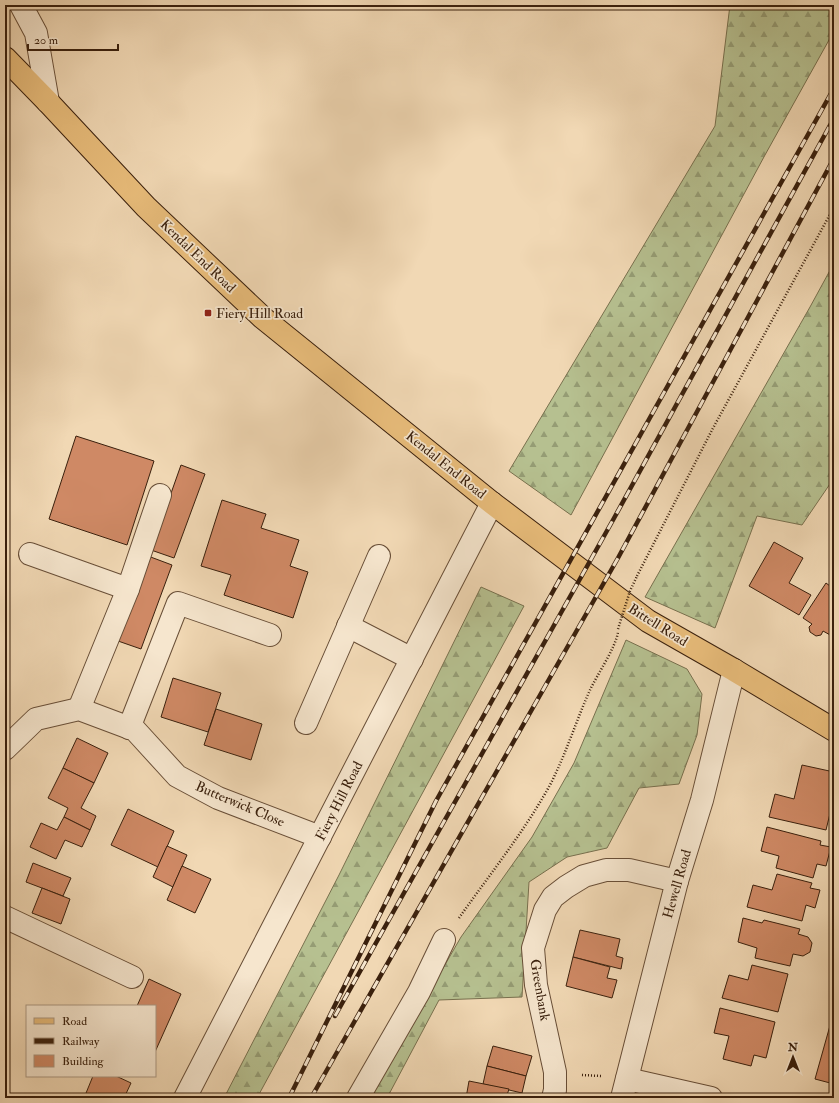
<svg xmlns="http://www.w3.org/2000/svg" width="839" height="1103" font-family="'IM FELL Double Pica',serif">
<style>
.forest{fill:url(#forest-firs);stroke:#78704e}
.building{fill:#cf8965;stroke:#3a200d}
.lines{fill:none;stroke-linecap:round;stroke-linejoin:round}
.minor-casing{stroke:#684e37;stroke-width:24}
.major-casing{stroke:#3a200d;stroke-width:24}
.path{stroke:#3a200d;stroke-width:2.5;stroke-dasharray:1 2;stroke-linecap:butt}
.minor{stroke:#f6e6ce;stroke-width:22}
.major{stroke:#e8bc7a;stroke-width:22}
.rail-casing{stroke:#3a200d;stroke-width:4.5}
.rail{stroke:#f6e6ce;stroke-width:3;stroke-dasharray:9;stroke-linecap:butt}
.path-bridge{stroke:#3a200d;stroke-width:2.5;stroke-dasharray:1 2;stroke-linecap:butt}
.poi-dot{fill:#8f2418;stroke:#f6e6ce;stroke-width:1.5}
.labels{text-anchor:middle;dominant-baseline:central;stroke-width:3.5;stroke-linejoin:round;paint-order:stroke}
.street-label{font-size:14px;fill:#3a200d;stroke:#f6e6ce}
.poi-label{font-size:14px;fill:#3a200d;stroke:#f6e6ce;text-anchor:start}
</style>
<defs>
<pattern id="forest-firs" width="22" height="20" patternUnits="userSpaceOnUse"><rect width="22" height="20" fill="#b6c090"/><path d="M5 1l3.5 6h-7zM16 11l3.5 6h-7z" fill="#959c74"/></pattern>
</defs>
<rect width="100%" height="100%" fill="#f1d8b4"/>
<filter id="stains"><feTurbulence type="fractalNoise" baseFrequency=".005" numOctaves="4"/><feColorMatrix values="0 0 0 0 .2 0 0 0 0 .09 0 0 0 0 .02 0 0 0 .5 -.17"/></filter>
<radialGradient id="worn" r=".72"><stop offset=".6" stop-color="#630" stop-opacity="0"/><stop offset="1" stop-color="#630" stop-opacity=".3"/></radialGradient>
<g class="forest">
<path d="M730,5H834V31L765,155L571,515L509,471L715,126Z"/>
<path d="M834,263V478L802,525L757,516L715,628L645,597L810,307Z"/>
<path d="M481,587L524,606L257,1098H224L339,875Z"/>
<path d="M626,640L687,669L702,694L697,735L679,784L639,788L607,848L567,857L529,882L522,997L439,1000L387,1098H368L461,937L532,837L574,763Z"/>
</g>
<g class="building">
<path d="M76,436L154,461L127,545L49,519Z"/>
<path d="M181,465L205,474L174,558L151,550Z"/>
<path d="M222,500L266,514L261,528L299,540L290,566L308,572L293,618L224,595L231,575L201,566Z"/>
<path d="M774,542L803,558L789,583L811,595L799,615L749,586Z"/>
<path d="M148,556L172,565L141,649L118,641Z"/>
<path d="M826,583L834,589V634L832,636L823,631L821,635L816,636L810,632L809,627L812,624L803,618Z"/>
<path d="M173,678L221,693L208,732L161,717Z"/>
<path d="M216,709L262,724L251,760L204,745Z"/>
<path d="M77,738L108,753L94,783L63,768Z"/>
<path d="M802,765L834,772V797L826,830L769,817L775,794L794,799Z"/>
<path d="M63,768L94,783L81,808L96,816L90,830L64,817L68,808L48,798Z"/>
<path d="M128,809L174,831L158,867L111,845Z"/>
<path d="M64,817L90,830L82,847L65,840L56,859L30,847L41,823L57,830Z"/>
<path d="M767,827L821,841L820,845L831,847L826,866L817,864L813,878L776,868L779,856L761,851Z"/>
<path d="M167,846L187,855L173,887L153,877Z"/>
<path d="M33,863L71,878L63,896L26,882Z"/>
<path d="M182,866L211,879L195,913L167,900Z"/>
<path d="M777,874L812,883L810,888L820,890L815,908L806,905L802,921L747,907L753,885L772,890Z"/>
<path d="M42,888L70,899L61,924L32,913Z"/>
<path d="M743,918L762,923L764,920L800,929L798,934L808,937L812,943L810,952L803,956L793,954L790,966L755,958L757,948L738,942Z"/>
<path d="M580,930L620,939L616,956L623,958L621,969L573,957Z"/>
<path d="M573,957L610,967L607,978L617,980L612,998L566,986Z"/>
<path d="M752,965L788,974L778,1012L722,998L729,975L748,980Z"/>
<path d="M149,979L181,994L155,1052V1006H137Z"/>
<path d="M720,1008L775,1022L766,1058L754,1055L751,1066L723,1059L729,1036L714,1033Z"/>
<path d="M831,1022L834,1023V1084L815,1079Z"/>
<path d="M493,1046L532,1056L526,1076L487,1066Z"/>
<path d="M487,1066L526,1076L522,1093L483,1084Z"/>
<path d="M93,1076H116L131,1083L124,1098H84Z"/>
<path d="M469,1081L509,1089L506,1098H466Z"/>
</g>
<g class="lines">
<g class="minor-casing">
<g id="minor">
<path d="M21,5L36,33L48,102"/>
<path d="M30,554L128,589"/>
<path d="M348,626L412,659"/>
<path d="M79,709L128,589L160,495"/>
<path d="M306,723L379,556"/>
<path d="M129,728L178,603L270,635"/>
<path d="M5,749L36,719L79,709L135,730L177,776L218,798L320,837"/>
<path d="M5,917L132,977"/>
<path d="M627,1079L711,1098"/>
<path d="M185,1098L492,503"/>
<path d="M358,1098L419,992L444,940"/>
<path d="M553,1098L555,1090V1072L536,985L533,948L545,910L553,897L566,887L584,876L606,870H629L677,881"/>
<path d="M622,1098L677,881L702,800L734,670"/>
</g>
</g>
<g class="major-casing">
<path id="major" d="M5,58L48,102L146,207L263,318L492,503L648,621L734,670L834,730"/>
</g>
<g class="path">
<path d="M637,576L712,430L834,207"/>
<path d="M459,918C490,874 524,832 550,785C566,754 576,721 590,690C597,675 616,647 618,632"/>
<path d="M582,1075L601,1076"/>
</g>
<use href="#minor" class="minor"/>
<use href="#major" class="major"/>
<g class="rail-casing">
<g id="rail">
<path d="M335,1016L613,520L834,118"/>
<path d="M289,1098L436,801L834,88"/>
<path d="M311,1098L618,558L834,158"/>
</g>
</g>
<use href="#rail" class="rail"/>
<path class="path-bridge" d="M618,629L630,591L637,576"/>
</g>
<rect class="poi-dot" x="204" y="309" width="8" height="8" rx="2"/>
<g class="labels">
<g class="street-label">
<text transform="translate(198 256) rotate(44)">Kendal End Road</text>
<text transform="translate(446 465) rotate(39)">Kendal End Road</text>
<text transform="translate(658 625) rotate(32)">Bittell Road</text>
<text transform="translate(339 801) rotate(-63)">Fiery Hill Road</text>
<text transform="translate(240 804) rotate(23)">Butterwick Close</text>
<text transform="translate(677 884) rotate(-74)">Hewell Road</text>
<text transform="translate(540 990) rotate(80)">Greenbank</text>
</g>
<g class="poi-label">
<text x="216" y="313">Fiery Hill Road</text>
</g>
</g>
<rect width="839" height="1103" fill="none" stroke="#f1d8b4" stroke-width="20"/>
<rect x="6" y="6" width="827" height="1091" fill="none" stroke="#3a200d" stroke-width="2"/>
<rect x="10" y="10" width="819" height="1083" fill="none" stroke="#3a200d"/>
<rect x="26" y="1005" width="130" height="72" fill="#f6e6ce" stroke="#ab9781"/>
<rect x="34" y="1018" width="20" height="6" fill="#e8bc7a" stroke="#ab9781"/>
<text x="62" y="1025" font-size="12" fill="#3a200d">Road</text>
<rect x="34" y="1038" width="20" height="6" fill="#3a200d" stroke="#ab9781"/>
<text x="62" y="1045" font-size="12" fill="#3a200d">Railway</text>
<rect x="34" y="1055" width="20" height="12" fill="#cf8965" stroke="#ab9781"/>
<text x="62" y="1065" font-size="12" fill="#3a200d">Building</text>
<g transform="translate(793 1057)" stroke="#f6e6ce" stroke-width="3" paint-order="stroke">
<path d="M0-3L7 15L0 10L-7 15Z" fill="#3a200d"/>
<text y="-6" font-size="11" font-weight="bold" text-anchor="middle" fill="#3a200d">N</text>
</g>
<path d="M28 44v6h90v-6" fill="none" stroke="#3a200d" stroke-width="2"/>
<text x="34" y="44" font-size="12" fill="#3a200d" stroke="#f6e6ce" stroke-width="3" paint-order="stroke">20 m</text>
<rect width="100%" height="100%" filter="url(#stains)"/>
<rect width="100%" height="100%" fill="url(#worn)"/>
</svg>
